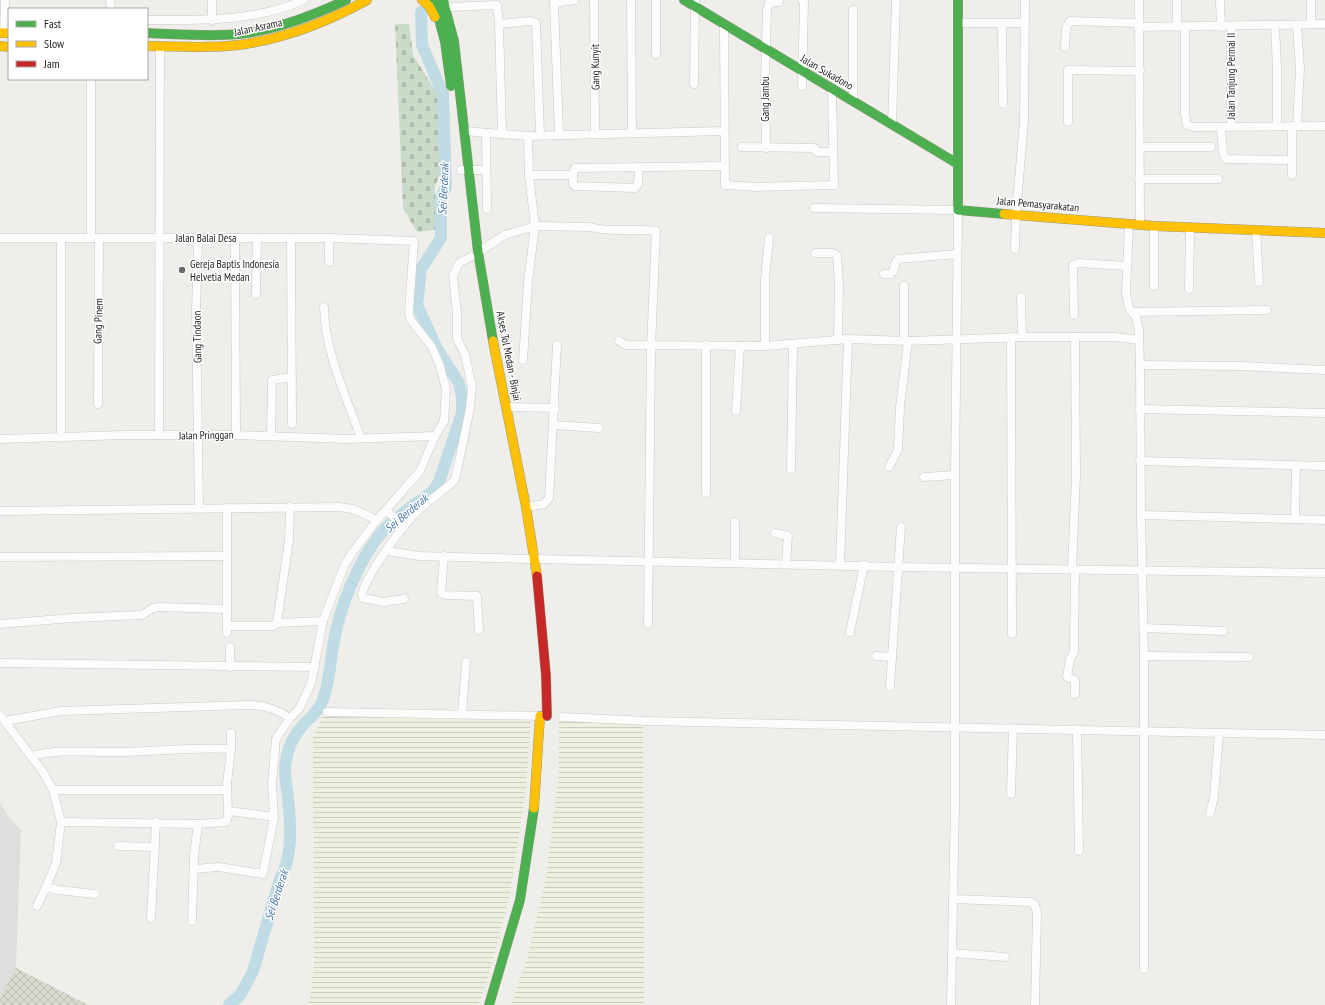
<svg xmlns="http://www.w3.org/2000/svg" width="1325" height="1005" font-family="'PT Sans Narrow',sans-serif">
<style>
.residential{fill:#dfdedc}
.construction{fill:url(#construction-cross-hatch)}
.farmland{fill:url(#farmland-rules)}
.cemetery{fill:url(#cemetery-stones)}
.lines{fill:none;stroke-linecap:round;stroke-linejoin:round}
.river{stroke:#bfdbe3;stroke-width:12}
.street-casing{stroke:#c9c8c7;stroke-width:9}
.fast-casing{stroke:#999a82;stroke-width:10}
.slow-casing{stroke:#999a82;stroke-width:10}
.jam-casing{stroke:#999a82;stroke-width:10}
.street{stroke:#fdfcfc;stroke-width:8}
.fast{stroke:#4caf50;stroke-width:9}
.slow{stroke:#ffc107;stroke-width:9}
.jam{stroke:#c62828;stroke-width:9}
.poi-dot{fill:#6a6968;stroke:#fff;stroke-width:1.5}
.labels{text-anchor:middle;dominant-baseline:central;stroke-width:3;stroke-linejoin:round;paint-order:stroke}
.street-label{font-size:11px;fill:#222;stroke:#fff}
.poi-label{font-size:11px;fill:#222;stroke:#fff;text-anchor:start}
.water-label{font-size:12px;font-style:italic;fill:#4a7aab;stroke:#fff}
</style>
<defs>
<pattern id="construction-cross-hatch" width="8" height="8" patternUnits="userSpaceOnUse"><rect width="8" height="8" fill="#d9d9cd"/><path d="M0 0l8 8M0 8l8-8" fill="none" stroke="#babab0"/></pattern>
<pattern id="farmland-rules" width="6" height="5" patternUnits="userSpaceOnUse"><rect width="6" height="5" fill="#efefdf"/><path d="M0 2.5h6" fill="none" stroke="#cdcdbf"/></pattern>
<pattern id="cemetery-stones" width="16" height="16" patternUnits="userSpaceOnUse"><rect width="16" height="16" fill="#cadbca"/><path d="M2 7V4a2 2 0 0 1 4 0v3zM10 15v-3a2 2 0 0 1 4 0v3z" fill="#adbcad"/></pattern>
</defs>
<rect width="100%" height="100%" fill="#f0eeeb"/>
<path class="residential" d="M0,802L8,816L21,830L16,968L88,1005H0Z"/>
<path class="construction" d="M16,968L88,1005H0V999Z"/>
<g class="farmland">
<path d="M322,717L531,719L526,788L510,895L486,985L478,1005H309L314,965L313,739Z"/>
<path d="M559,721H643L644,1005H511L526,963L546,879L559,774Z"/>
</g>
<path class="cemetery" d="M395,24H409L413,55L440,98L441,173L435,186V230L417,232L403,208Z"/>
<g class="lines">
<path class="river" d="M229,1005L241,994L253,971L280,879C293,856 291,825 288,799C287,786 283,774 286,760C288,748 294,735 303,725C309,718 319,712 322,702C331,680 330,655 336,631C344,596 364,547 392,522C405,511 420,501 433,491L439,482L462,413V397L459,383L437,349L417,305L421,269L441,238V197L446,187L443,94L422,45L421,12"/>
<g class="street-casing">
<g id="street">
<path d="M110,0L111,9"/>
<path d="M212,0V20"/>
<path d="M594,0L595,133"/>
<path d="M631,0L632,133"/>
<path d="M656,0V54"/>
<path d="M1139,0L1140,224"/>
<path d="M1177,0V27"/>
<path d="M1220,0L1221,27"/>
<path d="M451,7L497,5L499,24L502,134L528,136L724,131"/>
<path d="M147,20C200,20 254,22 304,0"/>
<path d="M958,23H1024"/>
<path d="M499,24L530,21L536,23L540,135"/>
<path d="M1002,24L1003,104"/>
<path d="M1311,24V0"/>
<path d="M724,25L725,185L757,187L834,185L832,89"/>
<path d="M1275,25L1277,68V125"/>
<path d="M1297,25L1300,69L1297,125"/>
<path d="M1138,27L1325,24"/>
<path d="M1185,27V115L1187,125L1193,127L1325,126"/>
<path d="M4,33L5,0"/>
<path d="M1065,47L1066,28L1070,21L1138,23"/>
<path d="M694,84L695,0"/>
<path d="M802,86L804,2L802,0"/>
<path d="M853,101V10"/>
<path d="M1068,122V70L1140,71"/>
<path d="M892,124L896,0"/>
<path d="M1231,125V27"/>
<path d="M1221,127L1223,153L1226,159L1292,160"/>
<path d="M464,131L502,134"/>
<path d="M486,134L487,209"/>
<path d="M559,134L554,3L574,0"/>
<path d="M742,147L814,148L817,152H833"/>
<path d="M1140,147H1211"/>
<path d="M766,148L765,80L767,10L769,3L779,2"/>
<path d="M461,170H486"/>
<path d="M529,175H573L575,168L724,166"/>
<path d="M573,175V184L575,186L635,188L638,184L639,167"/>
<path d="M1292,175V126"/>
<path d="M1139,179H1218"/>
<path d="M814,208L958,210L955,475V803L951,1005"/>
<path d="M1129,224L1126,293L1129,308L1136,317L1139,330L1140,365L1141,515L1144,656V969"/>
<path d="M1256,230L1259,282"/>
<path d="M0,238H329L414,241L409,312L410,319L432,347L440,366L446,389L444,421L435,436L420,471L377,520L352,553L344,566L323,621L311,684L299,709L290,718L276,739L272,783L274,817L263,874L219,867L194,869"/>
<path d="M91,238V79"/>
<path d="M198,238L196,312L199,508"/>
<path d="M235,238L236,435"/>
<path d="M291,238L292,424"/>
<path d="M1015,249L1016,214L1024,121L1025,0"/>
<path d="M478,252L505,235L535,226L590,227C610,233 635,228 656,231L651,347L648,624"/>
<path d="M815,253H833L837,255L839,283L838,340"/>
<path d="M329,262V238"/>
<path d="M884,274H891C896,270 893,263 898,259L957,254"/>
<path d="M904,286V340"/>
<path d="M1154,286V226"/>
<path d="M1189,289L1190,227"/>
<path d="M256,294L257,238"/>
<path d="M1021,297L1022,337"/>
<path d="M324,307C325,353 346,396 361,438"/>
<path d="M1133,312L1267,310"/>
<path d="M1074,315L1073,265L1079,263L1126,266"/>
<path d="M1011,337L1012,634"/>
<path d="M619,341L626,345L765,346L848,339L908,341L1022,337H1115L1139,340"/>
<path d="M706,345V493"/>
<path d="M765,346V279L769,238"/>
<path d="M523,360L528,282L535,226L529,175L528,136"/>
<path d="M1140,365L1241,366L1325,370"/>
<path d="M98,404L99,238"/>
<path d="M506,407L555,408"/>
<path d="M1139,409L1325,413"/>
<path d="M736,411L740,346"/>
<path d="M554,425L599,428"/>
<path d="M159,435L160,46"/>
<path d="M271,436L272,380L292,377"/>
<path d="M61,438V239"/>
<path d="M0,439L124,435H236L347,439L435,436"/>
<path d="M1140,461L1325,466"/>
<path d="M889,467L898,450L900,407L908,341"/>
<path d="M791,469L793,345"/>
<path d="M924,477L955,475"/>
<path d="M526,507L544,504L549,498L557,345"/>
<path d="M227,508V633"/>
<path d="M386,510L404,527"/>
<path d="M0,511L339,507L353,509L377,520"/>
<path d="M1141,515L1325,520"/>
<path d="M1295,518L1296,466"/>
<path d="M735,522V563"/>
<path d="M775,533L788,536L786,563"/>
<path d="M387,551L419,556L529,559"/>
<path d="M444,556L441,593L445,595L477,596L479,630"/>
<path d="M0,557L226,556"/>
<path d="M535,559L898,567L1325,573"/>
<path d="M840,564L848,339"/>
<path d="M1072,569L1076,476L1075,337"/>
<path d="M404,599L383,602L363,598L362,595C365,577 402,526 416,513C427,501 442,492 454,481L456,476L470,408L472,386L465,355L457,338V313L453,276L459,263L471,257"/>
<path d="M277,623L289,540L290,507"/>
<path d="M0,624L72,618L142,615L153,608L158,607L227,609"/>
<path d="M227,626H273L277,623L323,621"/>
<path d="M1144,628L1223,631"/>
<path d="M850,632L864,565"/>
<path d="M230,647V667"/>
<path d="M876,656L892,657L901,527"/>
<path d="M1144,656L1249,657"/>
<path d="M0,663L315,667"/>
<path d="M890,687L892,657"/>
<path d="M1075,694V680L1067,677L1070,659L1074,652L1075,570"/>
<path d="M327,712L542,716"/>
<path d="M462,714L466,662"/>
<path d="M0,715L43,772L53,790L61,822L56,863L46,887L58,890L95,894"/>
<path d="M563,717L646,721L1325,735"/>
<path d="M5,721L61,711L249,705C265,705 277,709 290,718"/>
<path d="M1077,729L1079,851"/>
<path d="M231,749V733"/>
<path d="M31,756C63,748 94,753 126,752C161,751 196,747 231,749L227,784L228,812"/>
<path d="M53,790H227"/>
<path d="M1011,794L1013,728"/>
<path d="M1210,813L1214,797L1219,734"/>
<path d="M61,822L198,824L226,822L230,811L274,817"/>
<path d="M118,846L155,847"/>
<path d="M953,899L1031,902L1035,905L1037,913L1035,1005"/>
<path d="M37,906L46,887"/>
<path d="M151,918L156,822"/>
<path d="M192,921L194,856L198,824"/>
<path d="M952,953L1005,957"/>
</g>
</g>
<g class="fast-casing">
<g id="fast">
<path d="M434,0L445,42L451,86"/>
<path d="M443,0L454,41L478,252L493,341"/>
<path d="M684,0L958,164"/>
<path d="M958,0V210L1004,214"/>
<path d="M147,33C177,34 208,37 239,34C276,30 312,16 346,0"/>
<path d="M489,1005L520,900L534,808"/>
</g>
</g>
<g class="slow-casing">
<g id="slow">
<path d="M422,0L429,6L435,17"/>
<path d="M0,33H9"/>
<path d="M0,46L9,47"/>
<path d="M147,46C177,46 208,49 238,45C284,39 327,22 367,0"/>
<path d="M1004,214L1154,226L1325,233"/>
<path d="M493,341L526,507L537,576"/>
<path d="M534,808L540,716"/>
</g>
</g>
<g class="jam-casing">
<path id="jam" d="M537,576L546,676L547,716"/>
</g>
<use href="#street" class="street"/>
<use href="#fast" class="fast"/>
<use href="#slow" class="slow"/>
<use href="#jam" class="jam"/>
</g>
<circle class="poi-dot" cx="182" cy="270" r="4"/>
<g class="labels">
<g class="street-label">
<text transform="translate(258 27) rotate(-12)">Jalan Asrama</text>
<text transform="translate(595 67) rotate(-91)">Gang Kunyit</text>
<text transform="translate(827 72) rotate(30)">Jalan Sukadono</text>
<text transform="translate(1231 76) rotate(-90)">Jalan Tanjung Permai II</text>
<text transform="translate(765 99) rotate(-90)">Gang Jambu</text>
<text transform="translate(1038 204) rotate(5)">Jalan Pemasyarakatan</text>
<text x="206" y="238">Jalan Balai Desa</text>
<text transform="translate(98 321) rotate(-88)">Gang Pinem</text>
<text transform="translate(197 337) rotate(-91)">Gang Tindaon</text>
<text transform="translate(509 356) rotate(79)">Akses Tol Medan - Binjai</text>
<text transform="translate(206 435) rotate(-1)">Jalan Pringgan</text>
</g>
<g class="poi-label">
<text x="190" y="264">Gereja Baptis Indonesia<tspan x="190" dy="13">Helvetia Medan</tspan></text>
</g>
<g class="water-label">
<text transform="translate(443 189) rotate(-87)">Sei Berderak</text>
<text transform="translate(406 513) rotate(-40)">Sei Berderak</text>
<text transform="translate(276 895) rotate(-72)">Sei Berderak</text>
</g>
</g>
<rect x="8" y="8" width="140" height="72" fill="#ffffff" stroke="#a7a7a7"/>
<rect x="16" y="21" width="20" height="6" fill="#4caf50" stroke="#a7a7a7"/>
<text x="44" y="28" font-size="12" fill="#222222">Fast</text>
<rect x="16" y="41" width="20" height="6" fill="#ffc107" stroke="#a7a7a7"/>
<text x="44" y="48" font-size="12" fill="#222222">Slow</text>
<rect x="16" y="61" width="20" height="6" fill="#c62828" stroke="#a7a7a7"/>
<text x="44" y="68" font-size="12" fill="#222222">Jam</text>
</svg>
